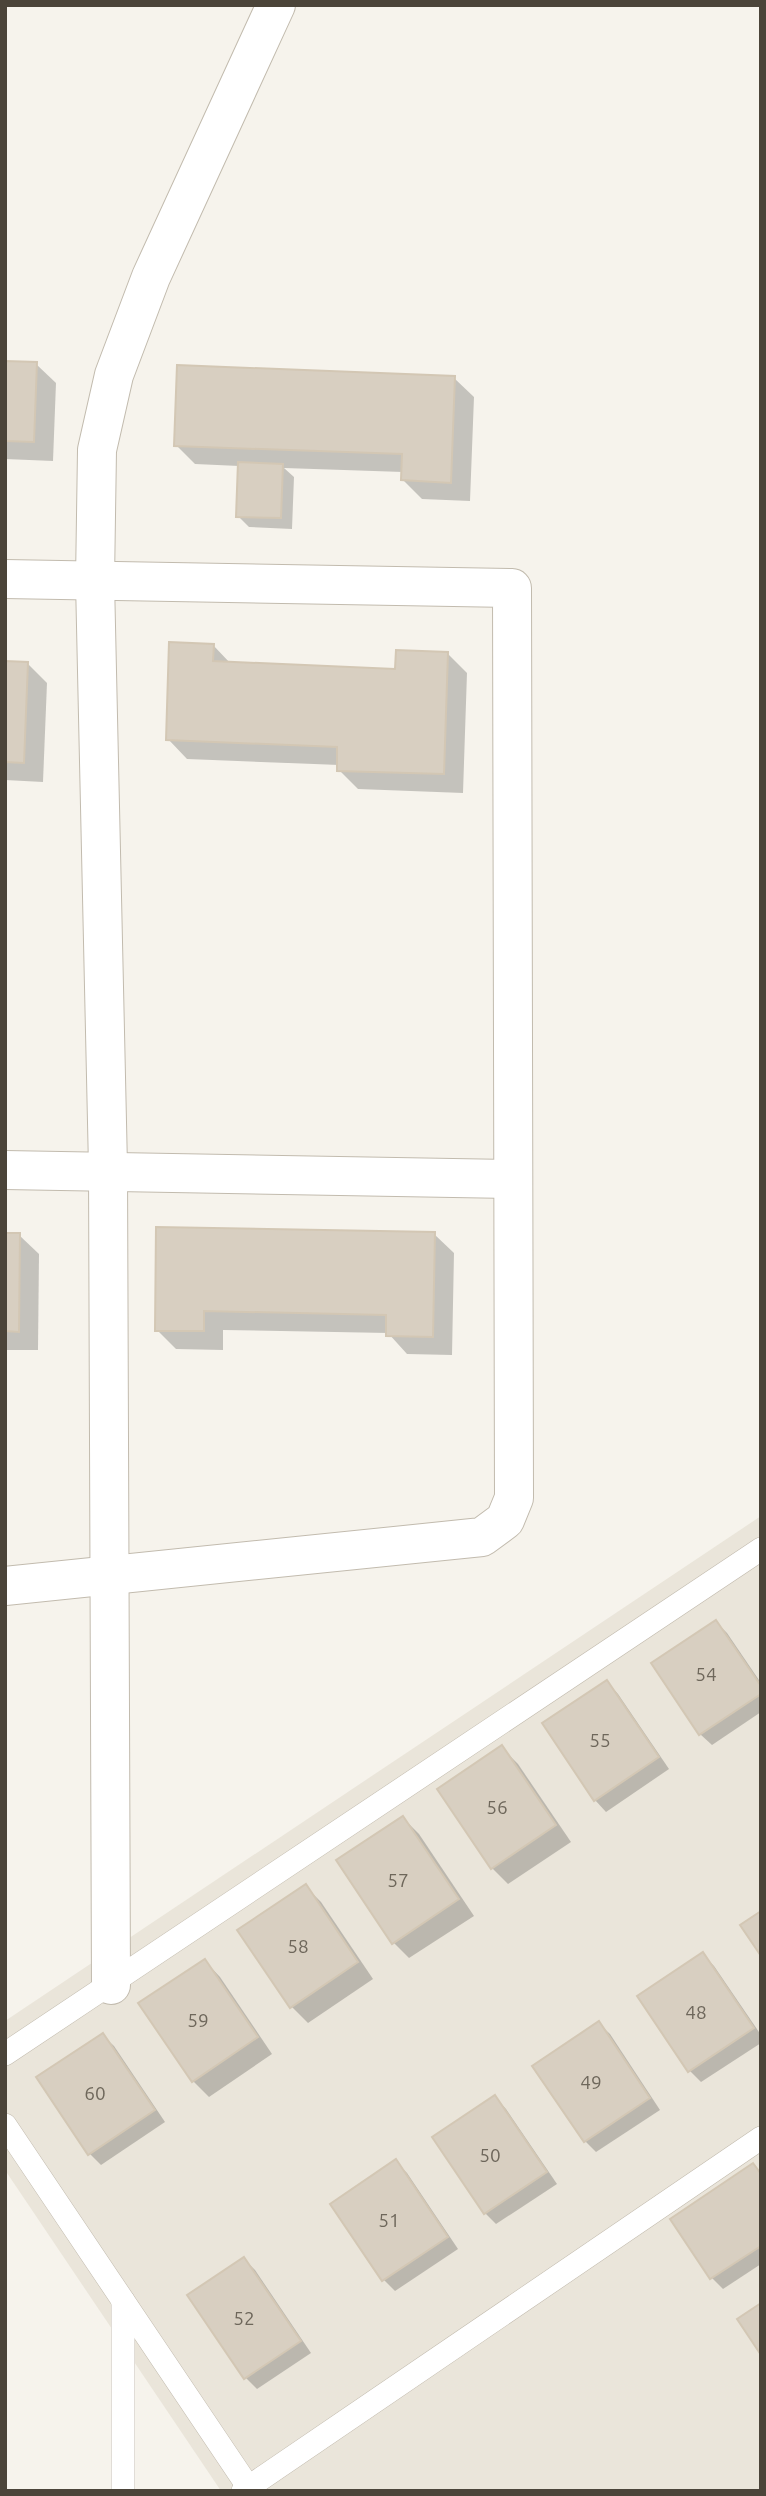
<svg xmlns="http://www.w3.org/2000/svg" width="766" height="2496" font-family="Ubuntu,sans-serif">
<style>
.residential{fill:#eae5da}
.shadow{fill:#0003}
.building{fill:#d8cfc1;stroke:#d3c7b4;stroke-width:2}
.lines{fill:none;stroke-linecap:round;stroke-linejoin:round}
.service-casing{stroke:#c2bbae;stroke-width:24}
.minor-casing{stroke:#c2bbae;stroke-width:40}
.service{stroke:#fff;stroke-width:23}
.minor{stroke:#fff;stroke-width:38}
.labels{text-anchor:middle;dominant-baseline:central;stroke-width:6;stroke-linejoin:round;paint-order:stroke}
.number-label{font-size:19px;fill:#6e675b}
</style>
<rect width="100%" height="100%" fill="#f6f3ec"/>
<path class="residential" d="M761,1516V2491H221L5,2170V2021Z"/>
<g class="shadow">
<path d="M5,362L36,364L56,383L53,461L5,459Z"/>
<path d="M454,378L474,397L470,501L422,499L403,480V472L284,468L294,477L292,529L249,527L238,516L239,466L195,464L176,445Z"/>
<path d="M213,645L231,664L397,671L448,654L467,673L463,793L358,789L339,770V765L187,759L168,739Z"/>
<path d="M5,662L27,663L47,683L43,782L5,780Z"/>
<path d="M158,1229L434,1234L454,1253L452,1355L407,1354L388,1333L223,1330V1350L176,1349L157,1330Z"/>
<path d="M5,1235H19L39,1254L38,1350H5Z"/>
<path d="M716,1622L727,1633L761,1683V1712L712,1745L700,1734Z"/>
<path d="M607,1682L618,1694L669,1769L606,1812L595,1800Z"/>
<path d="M502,1748L518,1764L571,1842L508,1884L492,1868Z"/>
<path d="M403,1818L419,1834L474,1916L409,1958L393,1942Z"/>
<path d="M305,1886L321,1902L373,1979L308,2023L292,2007Z"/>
<path d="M702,1954L714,1966L761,2035V2043L701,2082L690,2071L640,1997Z"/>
<path d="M205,1961L220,1977L272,2054L209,2097L193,2081Z"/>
<path d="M598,2023L610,2034L660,2110L596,2152L585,2141Z"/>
<path d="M102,2035L114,2046L165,2122L101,2165L90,2154Z"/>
<path d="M495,2097L506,2109L557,2184L496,2224L485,2213Z"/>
<path d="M396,2162L407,2173L458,2249L395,2291L384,2280L332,2204Z"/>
<path d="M753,2166L761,2173V2264L723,2289L712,2278L673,2219Z"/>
<path d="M244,2259L255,2270L311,2353L257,2389L246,2378L190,2295Z"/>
</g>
<g class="building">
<path d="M5,361L37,362L34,442L5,441Z"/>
<path d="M177,365L455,376L451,483L401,480L402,454L174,446Z"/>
<path d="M238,462L283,464L281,518L236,517Z"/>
<path d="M169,642L214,644L213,661L395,669L396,650L448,652L444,774L337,771V747L166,740Z"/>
<path d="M5,661L28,662L24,763L5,762Z"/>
<path d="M156,1227L435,1232L433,1337L386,1336V1315L204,1311V1331H155Z"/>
<path d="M5,1233H20L19,1332L5,1331Z"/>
<path d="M716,1620L761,1686V1694L699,1735L651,1663Z"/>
<path d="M607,1680L659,1757L594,1801L542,1723Z"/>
<path d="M502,1745L556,1825L491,1869L437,1789Z"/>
<path d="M403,1816L459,1899L392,1944L336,1860Z"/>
<path d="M306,1884L358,1962L290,2008L237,1930Z"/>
<path d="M761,1911V1956L740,1925Z"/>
<path d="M703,1952L754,2028L688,2072L637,1996Z"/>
<path d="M205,1959L258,2037L192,2082L138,2003Z"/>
<path d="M599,2021L650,2098L584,2142L532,2066Z"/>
<path d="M103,2033L155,2110L88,2155L36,2077Z"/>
<path d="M495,2095L547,2172L484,2214L432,2137Z"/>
<path d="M396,2159L448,2237L382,2281L330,2204Z"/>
<path d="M753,2163L761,2174V2246L710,2279L670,2219Z"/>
<path d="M244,2257L301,2341L244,2379L187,2295Z"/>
<path d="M761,2303V2355L737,2319Z"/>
</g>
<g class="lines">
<g class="service-casing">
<g id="service">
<path d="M5,2054L761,1549"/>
<path d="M5,2125L251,2491"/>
<path d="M123,2491V2301"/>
<path d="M243,2491L761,2138"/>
</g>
</g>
<g class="minor-casing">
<g id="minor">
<path d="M5,579L512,588L514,1498L505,1520L482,1537L5,1586"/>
<path d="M5,1170L513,1179"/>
<path d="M111,1985L108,1167L95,581L97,450L114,375L151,277L276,5"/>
</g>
</g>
<use href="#service" class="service"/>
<use href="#minor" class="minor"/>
</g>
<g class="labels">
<g class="number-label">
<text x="706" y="1674">54</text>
<text x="600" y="1740">55</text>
<text x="497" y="1807">56</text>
<text x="398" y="1880">57</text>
<text x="298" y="1946">58</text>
<text x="696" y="2012">48</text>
<text x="198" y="2020">59</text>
<text x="591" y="2082">49</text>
<text x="95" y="2093">60</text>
<text x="490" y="2155">50</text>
<text x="389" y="2220">51</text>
<text x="244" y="2318">52</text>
</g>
</g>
<rect width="766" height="2496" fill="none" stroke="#4b4439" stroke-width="14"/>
</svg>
